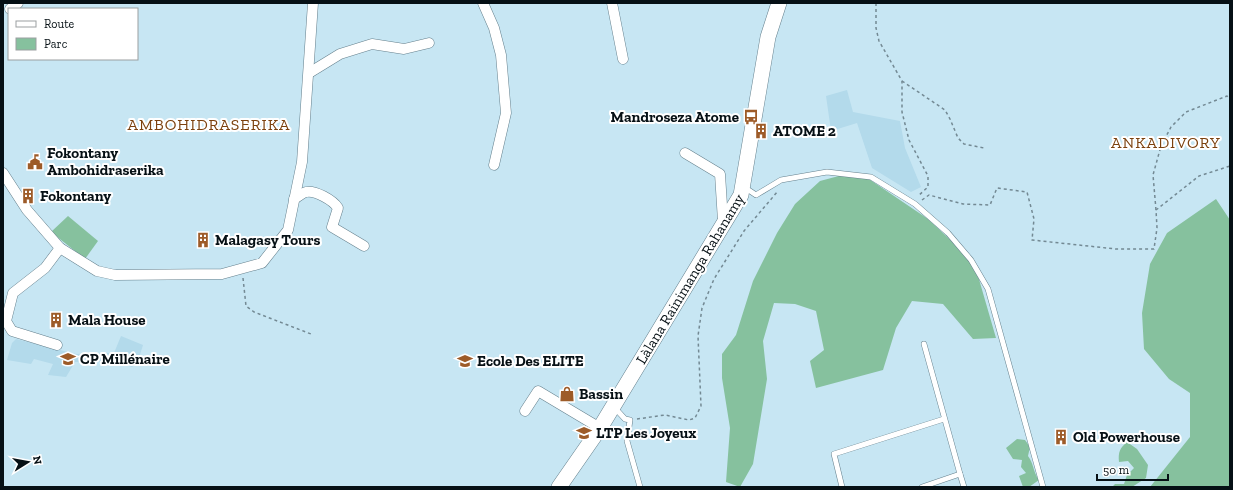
<svg xmlns="http://www.w3.org/2000/svg" width="1233" height="490" font-family="'Zilla Slab',serif">
<style>
.built{fill:#b3daeb}
.green{fill:#86c19e}
.lines{fill:none;stroke-linecap:round;stroke-linejoin:round}
.service-casing{stroke:#65808d;stroke-width:6}
.minor-casing{stroke:#65808d;stroke-width:11}
.secondary-casing{stroke:#65808d;stroke-width:16}
.path{stroke:#738993;stroke-width:1.5;stroke-dasharray:3 3;stroke-linecap:butt}
.service{stroke:#fff;stroke-width:5}
.minor{stroke:#fff;stroke-width:10}
.secondary{stroke:#fff;stroke-width:15}
.labels{text-anchor:middle;dominant-baseline:central;stroke-width:4;stroke-linejoin:round;paint-order:stroke}
.poi-label{font-size:15px;font-weight:bold;fill:#061015;stroke:#fff;text-anchor:start}
.street-label{font-size:15px;fill:#061015;stroke:#fff}
.neighbourhood-label{font-size:16px;letter-spacing:1px;fill:#7b410e;stroke:#fff}
</style>
<rect width="100%" height="100%" fill="#c7e6f3"/>
<g class="built">
<path d="M847,90L853,112L900,121L905,148L921,187L911,192L872,168L857,123L831,131L826,96Z"/>
<path d="M121,336L143,345L138,361L132,367L113,361L75,362L66,377L48,375L53,364L34,359L31,364L7,360L12,343L16,339L76,354L114,353Z"/>
</g>
<g class="green">
<path d="M850,173L866,177L928,219L974,262L996,338L973,339L943,304L912,301L896,328L883,370L816,388L810,361L824,350L816,311L795,304L774,303L763,341L767,379L753,464L740,487L726,482L730,428L722,378V354L736,335L753,281L777,233L795,204L820,181Z"/>
<path d="M1216,199L1230,220V487H1150L1190,437V393L1169,379L1144,349L1142,313L1150,264L1167,233Z"/>
<path d="M68,216L98,241L85,259L51,232Z"/>
<path d="M1017,439L1025,440L1030,447L1028,456C1034,464 1033,472 1039,480L1029,487H1023L1019,476L1026,473L1021,467L1022,460L1013,459L1006,448Z"/>
<path d="M1127,442L1137,449L1148,465L1146,478L1132,487H1112L1115,484H1124L1127,475L1134,468L1128,461L1119,462C1118,452 1120,448 1127,442Z"/>
</g>
<g class="lines">
<g class="service-casing">
<g id="service">
<path d="M744,187L756,195L781,180L827,172L871,177L915,204L948,233L971,260L988,289L1043,487"/>
<path d="M924,344L960,474"/>
<path d="M614,407L625,419L630,420L627,441L640,487"/>
<path d="M842,487L834,454L944,419"/>
<path d="M922,487L960,474L964,487"/>
</g>
</g>
<g class="minor-casing">
<g id="minor">
<path d="M483,3L494,28L501,55L506,113L494,165"/>
<path d="M612,3L623,59"/>
<path d="M10,9L18,3"/>
<path d="M309,73L340,54L372,44L404,49L429,43"/>
<path d="M685,153L720,174L723,221L721,225"/>
<path d="M3,173L27,210L60,248L97,271L115,275L222,274L262,263L288,230L302,162L313,3"/>
<path d="M294,199C298,197 302,193 306,192C315,190 333,200 338,208L332,227L364,246"/>
<path d="M57,345L12,331L6,321L13,293L45,268L60,248"/>
<path d="M525,411L538,391L600,428"/>
</g>
</g>
<g class="secondary-casing">
<path id="secondary" d="M559,487L600,428L741,195L768,37L779,3"/>
</g>
<g class="path">
<path d="M876,3V28L879,41L902,81V112L909,140L928,176V187L918,196"/>
<path d="M902,81L945,110L950,119L958,138L964,144L984,148"/>
<path d="M922,200L929,195L963,204L990,205L997,188L1027,192L1034,219L1032,240L1116,249H1154L1157,228L1156,210L1199,176L1230,166"/>
<path d="M1156,210L1153,175L1161,146L1171,127L1186,112L1227,96L1230,100"/>
<path d="M243,278L246,306L254,312L311,334"/>
<path d="M637,419L665,415L689,420L695,418L701,406L698,336L702,308L714,279L744,231L778,191"/>
</g>
<use href="#service" class="service"/>
<use href="#minor" class="minor"/>
<use href="#secondary" class="secondary"/>
</g>
<defs>
<g id="bus-bare" transform="scale(1.2)"><path d="M-5-6H5V4H4V6H2V4H-2V6H-4V4H-5ZM-3.5-4V0h7V-4ZM-3.5 1.2v1.5H-2V1.2ZM2 1.2v1.5H3.5V1.2Z" fill="#9d5b28" stroke="#fff" stroke-width="2.5" paint-order="stroke"/></g>
<g id="building-bare" transform="scale(1.2)"><path d="M-4-6H4V6H1V3H-1V6H-4ZM-2.5-4.3h1.7v1.8h-1.7ZM.8-4.3h1.7v1.8H.8ZM-2.5-1h1.7V.8h-1.7ZM.8-1h1.7V.8H.8Z" fill="#9d5b28" stroke="#fff" stroke-width="2.5" paint-order="stroke"/></g>
<g id="civic-bare" transform="scale(1.2)"><path d="M-.6-6.5H3V-4.5H.6V-3L4-1V1h2V6H-6V1h2V-1L-.6-3ZM-1.2 2.5V6h2.4V2.5Z" fill="#9d5b28" stroke="#fff" stroke-width="2.5" paint-order="stroke"/></g>
<g id="school-bare" transform="scale(1.2)"><path d="M0-5L7-2L0 1L-7-2ZM-4 1L0 2.5L4 1V4Q0 6-4 4Z" fill="#9d5b28" stroke="#fff" stroke-width="2.5" paint-order="stroke"/></g>
<g id="shop-bare" transform="scale(1.2)"><path d="M-5-2.5h2.3a2.7 3.5 0 0 1 5.4 0H5L5.5 6h-11ZM-1.5-2.5h3a1.5 2.3 0 0 0-3 0Z" fill="#9d5b28" stroke="#fff" stroke-width="2.5" paint-order="stroke"/></g>
</defs>
<g fill-rule="evenodd">
<use href="#bus-bare" x="751" y="117"/>
<use href="#building-bare" x="761" y="131"/>
<use href="#civic-bare" x="35" y="162"/>
<use href="#building-bare" x="28" y="196"/>
<use href="#building-bare" x="203" y="240"/>
<use href="#building-bare" x="56" y="320"/>
<use href="#school-bare" x="68" y="359"/>
<use href="#school-bare" x="465" y="361"/>
<use href="#shop-bare" x="567" y="394"/>
<use href="#school-bare" x="584" y="433"/>
<use href="#building-bare" x="1061" y="437"/>
</g>
<g class="labels">
<g class="poi-label">
<text x="739" y="117" text-anchor="end">Mandroseza Atome</text>
<text x="773" y="131">ATOME 2</text>
<text x="47" y="153">Fokontany<tspan x="47" dy="17">Ambohidraserika</tspan></text>
<text x="40" y="196">Fokontany</text>
<text x="215" y="240">Malagasy Tours</text>
<text x="68" y="320">Mala House</text>
<text x="80" y="359">CP Millénaire</text>
<text x="477" y="361">Ecole Des ELITE</text>
<text x="579" y="394">Bassin</text>
<text x="596" y="433">LTP Les Joyeux</text>
<text x="1073" y="437">Old Powerhouse</text>
</g>
<g class="street-label">
<text transform="translate(690 279) rotate(-59)">Làlana Rainimanga Rahanamy</text>
</g>
<g class="neighbourhood-label">
<text x="209" y="124">AMBOHIDRASERIKA</text>
<text x="1166" y="142">ANKADIVORY</text>
</g>
</g>
<rect width="1233" height="490" fill="none" stroke="#061015" stroke-width="8"/>
<rect x="8" y="8" width="130" height="52" fill="#ffffff" stroke="#9b9fa1"/>
<rect x="16" y="21" width="20" height="6" fill="#ffffff" stroke="#9b9fa1"/>
<text x="44" y="28" font-size="12" fill="#061015">Route</text>
<rect x="16" y="38" width="20" height="12" fill="#86c19e" stroke="#9b9fa1"/>
<text x="44" y="48" font-size="12" fill="#061015">Parc</text>
<g transform="translate(28 462) rotate(79)" stroke="#ffffff" stroke-width="3" paint-order="stroke">
<path d="M0-3L7 15L0 10L-7 15Z" fill="#061015"/>
<text y="-6" font-size="11" font-weight="bold" text-anchor="middle" fill="#061015">N</text>
</g>
<path d="M1097 474v6h71v-6" fill="none" stroke="#061015" stroke-width="2"/>
<text x="1103" y="474" font-size="12" fill="#061015" stroke="#ffffff" stroke-width="3" paint-order="stroke">50 m</text>
</svg>
